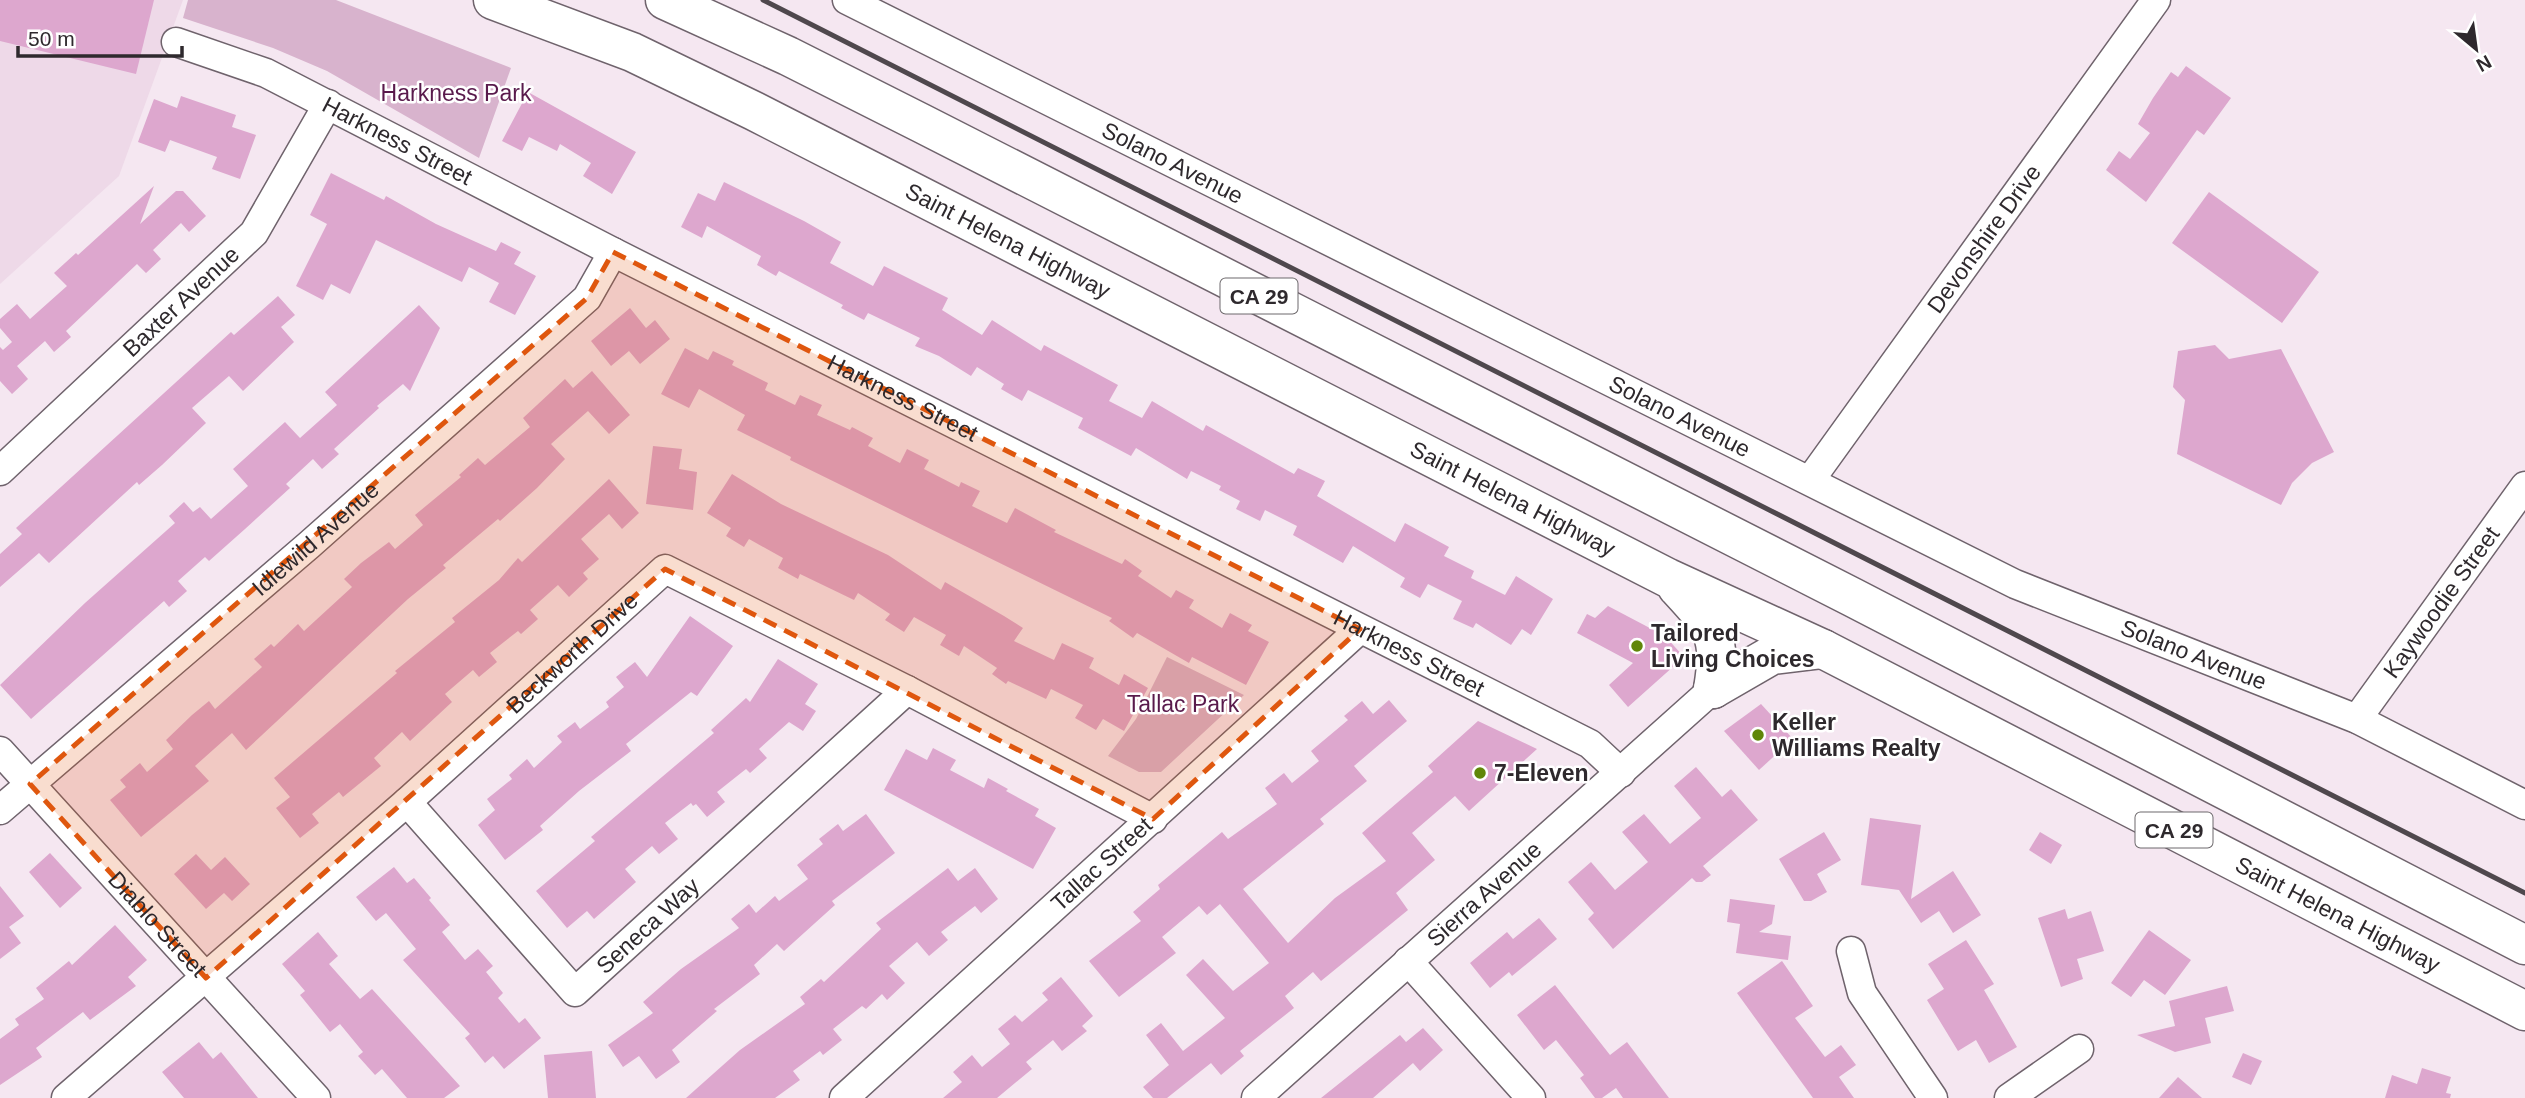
<svg xmlns="http://www.w3.org/2000/svg" width="2525" height="1098" font-family="Arial,sans-serif">
<style>
.built{fill:#eed9e8}
.green{fill:#d8b3cd}
.building{fill:#dda7ce}
.lines{fill:none;stroke-linecap:round;stroke-linejoin:round}
.minor-casing{stroke:#6f636c;stroke-width:31}
.highway-casing{stroke:#6f636c;stroke-width:41}
.minor{stroke:#fff;stroke-width:28}
.highway{stroke:#fff;stroke-width:38}
.rail{stroke:#4f484d;stroke-width:5}
.marked{fill:#df570e;fill-opacity:0.2;stroke:#df570e;stroke-width:5;stroke-dasharray:14 9;stroke-linejoin:round}
.poi-dot{fill:#608608;stroke:#fff;stroke-width:2.5}
.labels{text-anchor:middle;dominant-baseline:central;stroke-width:5;stroke-linejoin:round;paint-order:stroke}
.shield{fill:#fff;stroke:#6d696c;stroke-width:2}
.shield-label{font-size:21px;font-weight:bold;fill:#2e292d}
.park-label{font-size:23px;fill:#591a4c;stroke:#fff}
.street-label{font-size:23px;fill:#2e292d;stroke:#fff}
.poi-label{font-size:23px;font-weight:bold;fill:#2e292d;stroke:#fff;text-anchor:start}
</style>
<rect width="100%" height="100%" fill="#f5e7f1"/>
<path class="built" d="M0,0H183L119,176L0,284Z"/>
<g class="green">
<path d="M188,0H336L511,68L479,158L327,71L273,48L183,18Z"/>
<path d="M1167,657L1244,695L1161,772H1139L1108,756L1136,719Z"/>
</g>
<g class="building">
<path d="M0,0H154L136,74L0,41Z"/>
<path d="M2186,66L2231,98L2204,135L2197,130L2146,202L2106,170L2119,151L2130,159L2150,133L2138,124L2153,98L2171,72L2178,77Z"/>
<path d="M528,92L636,152L612,194L583,176L591,163L560,144L557,151L529,137L522,151L502,141Z"/>
<path d="M181,96L236,115L232,127L256,135L240,179L212,169L217,157L170,140L165,152L138,142L154,99L177,108Z"/>
<path d="M331,173L384,200L386,196L436,224L496,251L501,242L521,252L514,264L536,276L515,315L489,302L499,283L469,267L462,282L376,240L350,294L331,284L323,300L296,286L327,224L310,215Z"/>
<path d="M724,182L804,221L841,242L830,263L873,286L884,266L948,298L942,310L982,335L992,320L1041,351L1044,345L1118,385L1109,401L1142,418L1152,401L1203,431L1206,425L1294,474L1298,468L1325,481L1317,496L1395,542L1405,523L1449,547L1444,556L1474,571L1471,578L1505,595L1516,576L1553,599L1531,635L1522,629L1511,645L1476,623L1473,628L1453,619L1462,601L1428,584L1420,598L1400,587L1405,578L1353,546L1343,563L1293,535L1297,526L1265,510L1260,521L1236,509L1240,501L1219,490L1221,486L1191,471L1187,479L1136,448L1131,456L1078,428L1083,418L1028,390L1022,401L1001,389L1004,384L977,367L971,376L939,356L915,346L920,338L868,313L864,320L841,308L843,305L779,271L776,276L757,265L761,256L707,226L702,238L681,227L698,193L715,201Z"/>
<path d="M154,186L140,224L176,191H183L206,216L189,232L181,223L153,250L161,259L146,273L137,264L66,331L71,337L54,352L45,341L17,366L28,379L12,394L0,381V347L3,350L12,342L0,328V319L17,304L30,319L67,286L54,273L76,253L78,255Z"/>
<path d="M2209,192L2319,272L2282,323L2172,243Z"/>
<path d="M278,296L295,315L281,327L294,342L243,391L229,376L192,408L206,423L162,465L139,485L137,482L49,563L39,553L0,587V554L22,534L16,528L231,332L234,335Z"/>
<path d="M419,305L440,328L410,391L403,384L377,406L379,408L334,449L339,454L322,469L313,459L286,484L290,488L245,529L209,561L205,557L178,581L187,591L169,607L164,601L31,719L0,685L85,603L175,523L169,516L184,502L193,512L200,507L211,519L248,486L233,469L285,422L300,438L337,405L325,392Z"/>
<path d="M630,308L646,328L655,320L670,339L640,364L629,351L611,366L591,341Z"/>
<path d="M2215,345L2229,359L2281,349L2334,452L2312,463L2292,483L2281,505L2177,454L2185,400L2173,387L2178,351Z"/>
<path d="M685,348L708,360L713,351L734,361L732,365L768,383L765,390L795,405L800,395L822,405L817,415L850,430L852,427L873,438L868,446L900,463L907,449L929,460L924,469L959,487L961,482L980,491L972,506L1007,523L1015,508L1056,530L1054,532L1122,564L1125,559L1142,571L1138,576L1171,598L1176,590L1194,600L1189,608L1222,628L1230,613L1252,625L1248,631L1269,642L1246,685L1192,657L1189,663L1137,633L1133,638L1109,621L1112,618L790,460L791,457L737,430L745,415L699,389L689,408L661,394Z"/>
<path d="M592,371L630,415L609,434L588,411L551,444L565,459L537,488L500,521L498,519L443,565L446,568L408,599L246,750L232,733L195,766L209,781L141,837L110,800L126,787L120,780L140,763L147,772L173,749L166,740L192,715L209,701L215,709L262,667L254,659L271,644L274,647L298,624L304,631L352,587L344,579L361,563L389,542L395,549L423,525L415,515L461,477L459,475L478,458L485,465L530,427L523,418L565,379L573,388Z"/>
<path d="M653,446L682,449L679,469L697,472L693,510L646,504Z"/>
<path d="M732,474L781,504L888,555L941,590L945,582L1004,616L1023,628L1014,641L1054,660L1062,643L1094,658L1089,668L1119,685L1124,674L1148,688L1124,731L1103,719L1096,730L1075,718L1083,705L1051,689L1046,699L1008,681L1006,684L992,674L997,668L964,646L959,656L940,645L946,635L914,617L904,632L885,620L890,614L858,593L854,600L800,574L798,579L778,568L783,558L749,539L744,547L726,536L731,528L707,513Z"/>
<path d="M609,479L639,513L622,529L609,514L581,539L599,559L583,573L588,579L569,597L558,585L530,610L538,619L521,634L518,631L490,653L497,662L479,677L473,670L445,694L452,702L410,741L402,732L374,758L381,766L343,797L339,792L312,814L319,823L300,838L276,808L290,797L274,778L397,673L395,671L455,622L452,618L499,580L518,558L522,562Z"/>
<path d="M1608,606L1665,636L1684,657L1628,707L1609,685L1633,663L1577,633L1587,614L1595,618Z"/>
<path d="M690,616L733,646L697,696L691,692L626,744L631,751L579,791L540,826L543,830L505,860L478,825L495,810L487,799L512,779L509,775L527,759L534,768L562,742L557,736L575,722L580,729L609,707L606,702L624,687L616,677L635,662L647,677Z"/>
<path d="M778,659L818,684L805,704L816,711L803,731L789,722L759,749L767,758L750,773L746,769L717,792L725,802L707,817L696,804L693,806L691,803L665,823L678,839L659,854L652,846L625,869L636,882L594,919L587,911L567,928L536,891L595,841L591,837L714,733L711,730L746,698L750,702Z"/>
<path d="M1389,700L1407,721L1354,766L1367,781L1320,819L1324,824L1243,889L1288,943L1335,898L1386,861L1362,833L1433,772L1428,766L1478,721L1537,749L1469,811L1455,796L1412,833L1435,860L1396,893L1408,910L1321,981L1313,972L1285,996L1294,1008L1240,1051L1244,1056L1221,1075L1211,1063L1167,1098H1153L1143,1087L1169,1065L1146,1035L1161,1023L1183,1051L1225,1018L1186,975L1203,959L1233,991L1269,963L1220,904L1207,915L1199,906L1162,937L1176,953L1119,997L1089,961L1141,921L1133,912L1160,889L1158,885L1222,832L1228,839L1277,804L1265,788L1284,773L1292,783L1319,761L1311,751L1348,720L1344,716L1362,701L1373,714Z"/>
<path d="M1761,704L1793,739L1759,770L1724,731Z"/>
<path d="M933,748L956,760L950,770L984,788L988,778L1008,789L1006,791L1039,809L1035,816L1056,828L1033,869L884,790L906,749L927,760Z"/>
<path d="M1696,767L1722,797L1731,789L1758,820L1703,866L1711,875L1702,882H1696L1692,878L1613,949L1588,919L1594,913L1568,882L1591,862L1615,890L1648,862L1622,832L1644,814L1670,844L1701,818L1674,786Z"/>
<path d="M866,814L895,853L832,901L835,905L784,951L777,944L754,965L760,974L714,1009L717,1011L672,1050L680,1062L656,1079L639,1056L623,1067L608,1045L653,1013L643,1002L681,969L739,928L731,919L749,904L756,913L775,896L779,901L808,879L797,865L823,844L819,839L838,824L843,831Z"/>
<path d="M1870,818L1921,825L1911,899L1953,871L1981,915L1953,933L1939,911L1921,923L1899,890L1861,885Z"/>
<path d="M1824,832L1841,860L1817,874L1827,892L1811,901H1804L1779,859Z"/>
<path d="M2040,832L2062,845L2051,864L2029,850Z"/>
<path d="M50,853L82,888L60,908L29,872Z"/>
<path d="M196,854L211,870L225,857L250,884L232,901L224,893L206,909L174,874Z"/>
<path d="M394,867L407,883L414,878L431,898L429,900L450,925L442,932L465,960L478,949L493,966L486,972L503,993L498,998L519,1023L525,1018L541,1038L504,1069L493,1056L485,1063L465,1038L470,1034L403,960L416,949L386,913L376,921L356,897Z"/>
<path d="M948,868L958,881L975,868L998,899L981,913L975,906L941,932L948,940L929,956L917,942L889,966L905,983L887,1000L882,994L866,1009L862,1006L833,1029L842,1040L823,1055L820,1051L793,1071L800,1080L775,1098H686L740,1050L805,1004L800,997L821,979L824,982L881,929L876,923Z"/>
<path d="M0,886L24,916L9,927L21,943L0,959Z"/>
<path d="M1730,899L1775,905L1772,924L1759,932L1791,936L1788,960L1736,953L1740,924L1727,922Z"/>
<path d="M2065,909L2068,919L2091,911L2104,951L2077,959L2083,979L2061,987L2038,918Z"/>
<path d="M1539,918L1557,939L1512,976L1509,972L1490,988L1470,963L1507,932L1513,939Z"/>
<path d="M115,925L147,960L128,977L136,986L90,1020L83,1012L36,1048L42,1057L0,1085V1039L19,1025L15,1019L44,999L36,988L69,961L72,965Z"/>
<path d="M2149,930L2191,960L2165,995L2144,980L2131,997L2111,983Z"/>
<path d="M318,932L338,956L329,964L360,999L372,989L460,1086L444,1098H407L382,1069L375,1075L358,1056L363,1052L340,1024L330,1032L300,995L305,991L282,964Z"/>
<path d="M1966,940L1994,984L1984,990L2017,1047L1989,1063L1976,1040L1958,1051L1927,1000L1944,989L1928,964Z"/>
<path d="M1782,961L1813,1006L1795,1018L1825,1057L1841,1045L1856,1065L1839,1077L1854,1098H1813L1737,993Z"/>
<path d="M1061,977L1093,1016L1082,1026L1087,1031L1062,1051L1053,1040L1026,1062L1032,1069L997,1098H943L962,1082L953,1072L972,1055L982,1067L1010,1044L998,1029L1015,1015L1022,1022L1048,1000L1042,993Z"/>
<path d="M1555,985L1610,1055L1627,1042L1669,1098H1623L1616,1088L1602,1098H1595L1580,1078L1584,1075L1556,1040L1544,1050L1517,1015Z"/>
<path d="M2227,986L2234,1011L2205,1018L2211,1043L2175,1052L2137,1035L2175,1026L2169,1001Z"/>
<path d="M1423,1028L1443,1050L1420,1071L1413,1063L1373,1098H1321L1400,1035L1406,1042Z"/>
<path d="M199,1042L213,1059L221,1052L258,1098H184L162,1072Z"/>
<path d="M592,1051L596,1098H548L544,1055Z"/>
<path d="M2243,1053L2262,1061L2251,1085L2232,1077Z"/>
<path d="M2422,1068L2451,1077L2446,1093L2451,1094L2450,1098H2385L2392,1075L2417,1084Z"/>
<path d="M2178,1077L2202,1098H2159Z"/>
</g>
<g class="lines">
<g class="minor-casing">
<g id="minor">
<path id="s1" d="M847,0L2015,584L2357,719L2525,805"/>
<path id="s2" d="M176,42L266,73L613,252L1590,744L1621,773"/>
<path id="s3" d="M0,471L254,233L328,104"/>
<path id="s4" d="M1811,479L2156,0"/>
<path id="s5" d="M2357,719L2525,486"/>
<path id="s6" d="M0,751L316,1098"/>
<path id="s7" d="M407,802L575,992L907,690"/>
<path id="s8" d="M0,810L309,545L587,298L613,252"/>
<path d="M1851,951L1862,993L1933,1098"/>
<path d="M1408,961L1531,1098"/>
<path id="s9" d="M66,1098L407,802L665,569L907,690L1153,819"/>
<path id="s10" d="M844,1098L1360,629"/>
<path id="s11" d="M1256,1098L1713,689"/>
<path d="M2009,1098L2079,1049"/>
</g>
</g>
<g class="highway-casing">
<g id="highway">
<path id="s12" d="M493,0L632,52L754,111L1668,578L1823,649L2525,1011"/>
<path d="M665,0L788,56L921,123L1852,597L2525,945"/>
<path d="M1677,587C1713,626 1722,635 1713,689"/>
<path d="M1713,689L1772,655L1823,649"/>
</g>
</g>
<use href="#minor" class="minor"/>
<use href="#highway" class="highway"/>
<path class="rail" d="M763,0L2525,893"/>
</g>
<path class="marked" d="M613,252L1360,629L1153,819L665,569L206,978L30,784L587,298Z"/>
<g class="poi-dot">
<circle cx="1637" cy="646" r="7"/>
<circle cx="1758" cy="735" r="7"/>
<circle cx="1480" cy="773" r="7"/>
</g>
<g class="labels">
<g class="shield">
<rect x="1220.5" y="278.5" width="77" height="35" rx="5"/>
<rect x="2135.5" y="812.5" width="77" height="35" rx="5"/>
</g>
<g class="shield-label">
<text x="1259" y="296">CA 29</text>
<text x="2174" y="830">CA 29</text>
</g>
<g class="park-label">
<text x="456" y="93">Harkness Park</text>
<text x="1183" y="704">Tallac Park</text>
</g>
<g class="street-label">
<text stroke="none"><textPath href="#s2" startOffset="243">Harkness Street</textPath></text>
<text stroke="none"><textPath href="#s1" startOffset="364">Solano Avenue</textPath></text>
<text stroke="none"><textPath href="#s12" startOffset="569">Saint Helena Highway</textPath></text>
<text stroke="none"><textPath href="#s4" startOffset="296">Devonshire Drive</textPath></text>
<text stroke="none"><textPath href="#s3" startOffset="248">Baxter Avenue</textPath></text>
<text stroke="none"><textPath href="#s2" startOffset="810">Harkness Street</textPath></text>
<text stroke="none"><textPath href="#s1" startOffset="931">Solano Avenue</textPath></text>
<text stroke="none"><textPath href="#s12" startOffset="1136">Saint Helena Highway</textPath></text>
<text stroke="none"><textPath href="#s8" startOffset="416">Idlewild Avenue</textPath></text>
<text stroke="none"><textPath href="#s5" startOffset="144">Kaywoodie Street</textPath></text>
<text stroke="none"><textPath href="#s9" startOffset="674">Beckworth Drive</textPath></text>
<text stroke="none"><textPath href="#s2" startOffset="1377">Harkness Street</textPath></text>
<text stroke="none"><textPath href="#s1" startOffset="1498">Solano Avenue</textPath></text>
<text stroke="none"><textPath href="#s10" startOffset="348">Tallac Street</textPath></text>
<text stroke="none"><textPath href="#s11" startOffset="306">Sierra Avenue</textPath></text>
<text stroke="none"><textPath href="#s12" startOffset="2060">Saint Helena Highway</textPath></text>
<text stroke="none"><textPath href="#s6" startOffset="234">Diablo Street</textPath></text>
<text stroke="none"><textPath href="#s7" startOffset="352">Seneca Way</textPath></text>
</g>
<g class="poi-label">
<text x="1651" y="633">Tailored<tspan x="1651" dy="26">Living Choices</tspan></text>
<text x="1772" y="722">Keller<tspan x="1772" dy="26">Williams Realty</tspan></text>
<text x="1494" y="773">7-Eleven</text>
</g>
</g>
<g transform="translate(2476 49) rotate(151)" stroke="#ffffff" stroke-width="5" paint-order="stroke">
<path d="M0-5L12 26L0 18L-12 26Z" fill="#2e292d"/>
<text y="-10" font-size="19" font-weight="bold" text-anchor="middle" fill="#2e292d">N</text>
</g>
<path d="M18 46v10h164v-10" fill="none" stroke="#2e292d" stroke-width="3.5"/>
<text x="28" y="46" font-size="21" fill="#2e292d" stroke="#ffffff" stroke-width="5" paint-order="stroke">50 m</text>
</svg>
